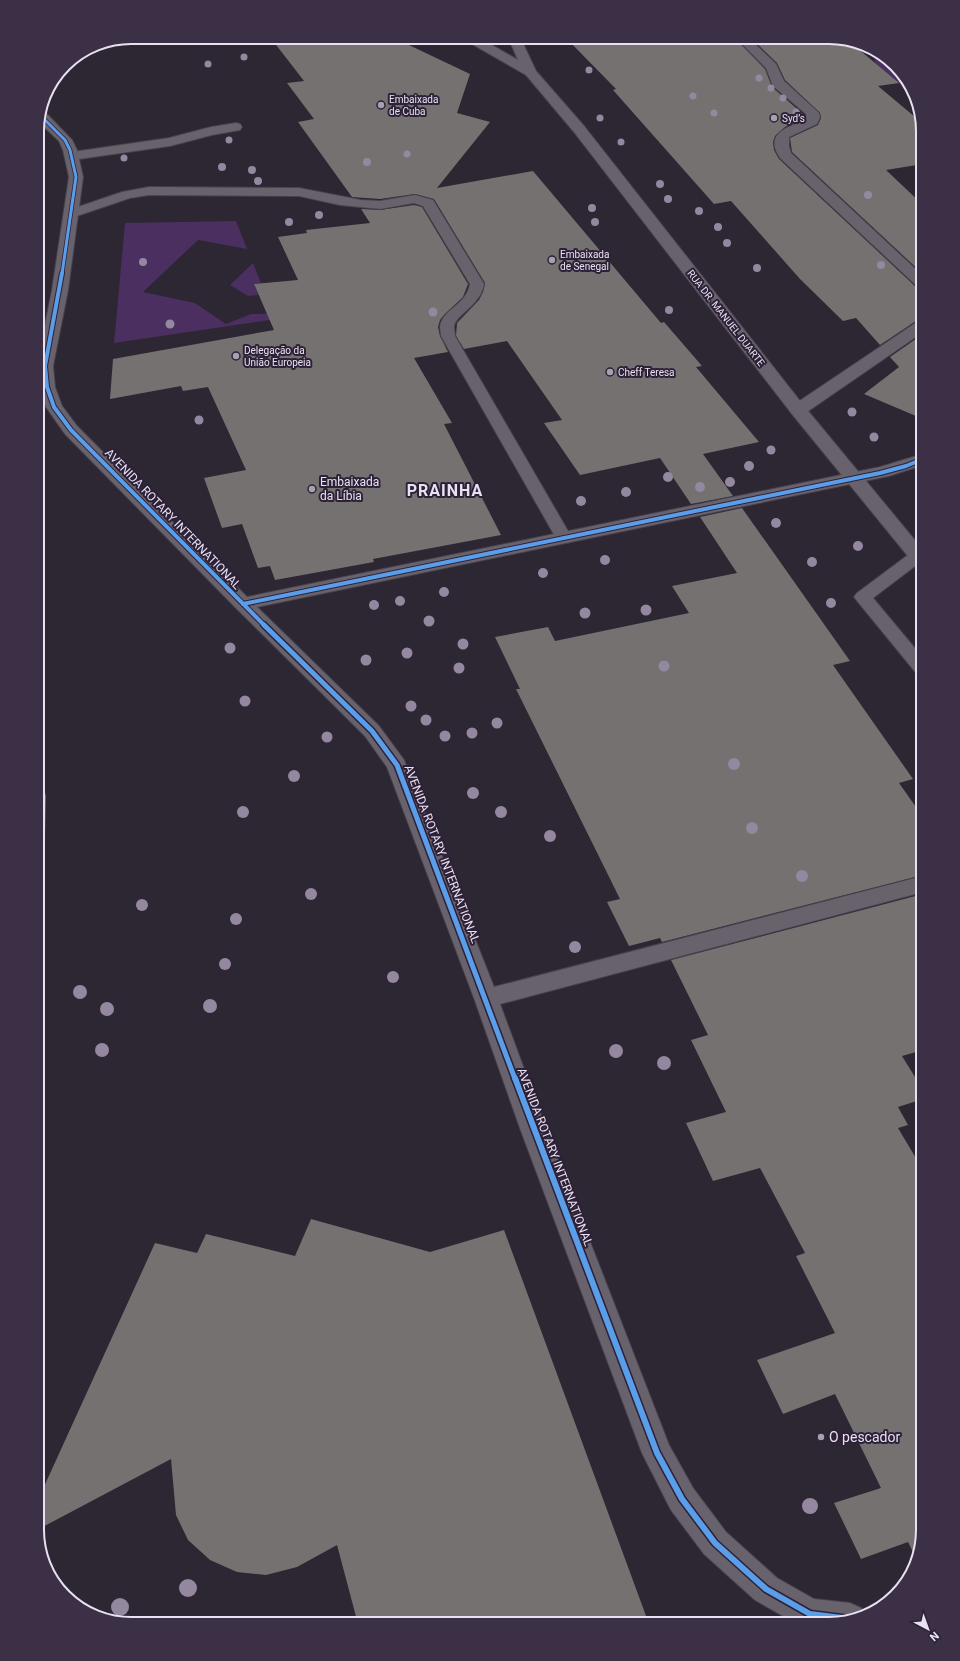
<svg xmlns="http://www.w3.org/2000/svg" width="960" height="1661" font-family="Roboto,sans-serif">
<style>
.green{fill:#4a2f60}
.water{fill:#795c93}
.building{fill:#757171}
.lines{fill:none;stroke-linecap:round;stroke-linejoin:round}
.service-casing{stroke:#47424d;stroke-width:2}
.minor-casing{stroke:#47424d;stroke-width:2}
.tertiary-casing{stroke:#47424d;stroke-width:2}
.service{fill:#68626c;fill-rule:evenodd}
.minor{fill:#68626c;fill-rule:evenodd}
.tertiary{fill:#68626c;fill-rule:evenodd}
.cycleway-far3-casing{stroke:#2d2138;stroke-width:4.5}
.cycleway-far2-casing{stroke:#2d2138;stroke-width:6}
.cycleway-far1-casing{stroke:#2d2138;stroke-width:8}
.cycleway-casing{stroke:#2d2138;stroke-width:9}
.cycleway-far3{stroke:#5a9eea;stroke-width:3}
.cycleway-far2{stroke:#5a9eea;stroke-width:4}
.cycleway-far1{stroke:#5a9eea;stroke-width:5}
.cycleway{stroke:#5a9eea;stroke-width:6}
.tree{fill:#9487a0}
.poi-dot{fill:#a7a0ae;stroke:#2d2138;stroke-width:1.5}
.labels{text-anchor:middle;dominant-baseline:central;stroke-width:4;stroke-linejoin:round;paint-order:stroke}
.far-poi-label{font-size:10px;fill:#e9e1f1;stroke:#2d2138;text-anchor:start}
.far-street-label{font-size:10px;fill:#e9e1f1;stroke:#2d2138}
.poi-label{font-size:12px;fill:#e9e1f1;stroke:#2d2138;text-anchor:start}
.street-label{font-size:12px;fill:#e9e1f1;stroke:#2d2138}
.near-poi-label{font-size:14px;fill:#e9e1f1;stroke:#2d2138;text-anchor:start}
.district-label{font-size:16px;font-weight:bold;letter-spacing:1px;fill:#e9e1f1;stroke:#2d2138}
.rim{fill:none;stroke:#e9e1f1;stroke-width:2}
</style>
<rect width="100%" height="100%" fill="#2d2633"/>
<g class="green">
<path d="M866,48L881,53L913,90L915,97L875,63L874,56Z"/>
<path d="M236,221L247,249L198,240L143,292L195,303L226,324L251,314L296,313L297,316L114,343L125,223Z"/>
<path d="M253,263L261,283L254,284L258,295L248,296L230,285Z"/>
</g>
<path class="water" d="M37,763L46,796L44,878L37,893Z"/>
<g class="building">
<path d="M270,37H392L470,74L457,113L490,122L437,188L533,171L661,323L664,322L702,366L696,367L759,442L703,454L733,496L691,504L660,458L580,475L544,423L562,420L507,341L464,349L456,336L457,323L479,300L483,292L485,283L434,199L415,194L380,199L352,197L298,122L314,119L287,83L304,81Z"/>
<path d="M565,37H734L765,69L772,87L804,115V118L785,127L775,136L773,142L774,150L779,159L917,288L923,290V319L916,321L880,345L856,318L843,321L800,279L731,201L714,204L613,90L616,89Z"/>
<path d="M750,37H835L850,42L899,83L878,86L921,122L923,131V164L886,170L923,205V274L792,152L790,138L818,125L821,118L820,113L785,80L777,63Z"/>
<path d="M414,205L422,207L468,284L463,297L444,315L440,320L438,327L440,336L448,352L414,358L452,423L444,424L501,535L373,559L374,562L275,580L270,566L258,568L242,524L222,528L204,478L246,470L208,387L183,391L181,386L110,399L113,359L274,330L254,284L298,280L278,237L307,233L306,230L370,223L361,209L380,210Z"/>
<path d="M923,334V419L864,394L899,367L890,357Z"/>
<path d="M742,508L850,661L833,665L913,779L899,783L923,817V875L662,942L660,938L629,946L607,902L620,899L516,689H520L495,637L548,627L555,641L689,613L672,586L737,573L700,517Z"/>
<path d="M923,894V1050L902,1056L923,1090V1099L898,1107L908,1125L898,1128L923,1170V1530L915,1556L908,1542L861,1559L834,1503L881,1488L835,1394L783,1414L757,1360L835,1333L796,1256L805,1253L760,1168L713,1181L686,1123L726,1112L691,1040L708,1035L671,960Z"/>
<path d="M311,1219L430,1252L504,1230L649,1624H358L337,1545L297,1567L266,1575L237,1572L210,1560L188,1540L176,1515L171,1459L37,1530V1502L155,1243L197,1253L206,1234L295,1256Z"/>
</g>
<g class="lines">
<g class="service-casing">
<g id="service">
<path d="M236,123L240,124L242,127L240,130L212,135L170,146L72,160L68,159L66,156L68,153L72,152L169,138L211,127Z"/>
<path d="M149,187L299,188L361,200L380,201L415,195L433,200L484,284C480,307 455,314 454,327C454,329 455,333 455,336L572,538L570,542L564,543L558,542L556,538L441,336C441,333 440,329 440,327C442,309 466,306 470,284L423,206L414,203L380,209L340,205L299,196L149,195L130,198L71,218L66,217L64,214L66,211L122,192Z"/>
<path d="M918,551L923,552V560L873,598L923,658V676L917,674L854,597L857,593L912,552Z"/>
</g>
</g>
<g class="minor-casing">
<g id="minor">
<path d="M735,37H748L776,64L784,81L819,113L820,117L817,124L789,137V146L791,153L923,276V289L918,287L780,158C763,133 789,127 806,119V114L773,86L766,68Z"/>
<path d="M40,111L45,112L72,140L77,150L83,177L68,290L53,366L55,387L62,406L77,426L247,597L880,467L923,454V465L889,476L257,607L379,726L404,760L494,987L923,876V892L500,1004L547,1131L669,1445L693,1488L726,1532L777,1578L814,1599L850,1603L861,1608L865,1616L829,1624H797L755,1600L704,1554L671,1510L642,1453L521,1131L474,998L387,767L365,736L236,608L65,434L46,407L39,387L37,365L52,290L69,177L63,150L59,141L38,121Z"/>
<path d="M923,320V332L804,414L798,415L792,414L790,410L792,406L917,322Z"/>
</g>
</g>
<g class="tertiary-casing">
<path id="tertiary" d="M463,37H478L518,60L508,37H520L536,71L584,126L804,406L923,550V568L916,566L792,414L574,132L526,75L465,40Z"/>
</g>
<use href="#service" class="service"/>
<use href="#minor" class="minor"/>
<use href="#tertiary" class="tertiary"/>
<g class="cycleway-far3-casing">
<path id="cycleway-far3" d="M40,115L65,140L70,150L76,177L62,274"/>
</g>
<g class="cycleway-far2-casing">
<g id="cycleway-far2">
<path d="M62,273L45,366L47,387L54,407L71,430L265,626"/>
<path d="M243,604L880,473L906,466L923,459"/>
</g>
</g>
<g class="cycleway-far1-casing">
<path id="cycleway-far1" d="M264,625L372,731L397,765L515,1079"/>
</g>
<g class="cycleway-casing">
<path id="cycleway" d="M515,1078L657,1453L682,1499L715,1543L766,1589L810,1614L850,1619"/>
</g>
<use href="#cycleway-far3" class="cycleway-far3"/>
<use href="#cycleway-far2" class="cycleway-far2"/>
<use href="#cycleway-far1" class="cycleway-far1"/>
<use href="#cycleway" class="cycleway"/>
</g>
<g class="tree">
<circle cx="244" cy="57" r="3.5"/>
<circle cx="208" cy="64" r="3.5"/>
<circle cx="589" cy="70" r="3.5"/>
<circle cx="759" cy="78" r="3.5"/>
<circle cx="771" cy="88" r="3.5"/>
<circle cx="693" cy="96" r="3.5"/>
<circle cx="783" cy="98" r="3.5"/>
<circle cx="796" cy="112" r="3.5"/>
<circle cx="714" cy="113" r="3.5"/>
<circle cx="600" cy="118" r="3.5"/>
<circle cx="229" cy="140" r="3.5"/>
<circle cx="621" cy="142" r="3.5"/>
<circle cx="407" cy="154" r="3.5"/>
<circle cx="124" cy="158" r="3.5"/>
<circle cx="367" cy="162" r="4"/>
<circle cx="222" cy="167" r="4"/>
<circle cx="252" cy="170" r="4"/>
<circle cx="258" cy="181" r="4"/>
<circle cx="660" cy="184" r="4"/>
<circle cx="868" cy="195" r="4"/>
<circle cx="668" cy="199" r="4"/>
<circle cx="592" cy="208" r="4"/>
<circle cx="699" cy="211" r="4"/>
<circle cx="319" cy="215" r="4"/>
<circle cx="289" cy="222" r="4"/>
<circle cx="595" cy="222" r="4"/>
<circle cx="718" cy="227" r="4"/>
<circle cx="727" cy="243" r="4"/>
<circle cx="143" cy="262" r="4"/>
<circle cx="881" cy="265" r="4"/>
<circle cx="757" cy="268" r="4"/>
<circle cx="669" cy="310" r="4"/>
<circle cx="433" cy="312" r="4.5"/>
<circle cx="170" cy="324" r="4.5"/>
<circle cx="852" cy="412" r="4.5"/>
<circle cx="199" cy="420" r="4.5"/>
<circle cx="874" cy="437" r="4.5"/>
<circle cx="771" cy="450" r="4.5"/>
<circle cx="749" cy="466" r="5"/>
<circle cx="668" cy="477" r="5"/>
<circle cx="730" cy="482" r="5"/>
<circle cx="700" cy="487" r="5"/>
<circle cx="626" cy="492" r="5"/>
<circle cx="581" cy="501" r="5"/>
<circle cx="776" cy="523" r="5"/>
<circle cx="858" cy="546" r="5"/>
<circle cx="605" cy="560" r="5"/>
<circle cx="812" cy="562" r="5"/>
<circle cx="543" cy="573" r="5"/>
<circle cx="444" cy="592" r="5"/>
<circle cx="400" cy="601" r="5"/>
<circle cx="831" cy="603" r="5"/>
<circle cx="374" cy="605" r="5"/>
<circle cx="646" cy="610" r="5.5"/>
<circle cx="585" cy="613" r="5.5"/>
<circle cx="429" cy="621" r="5.5"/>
<circle cx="463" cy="644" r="5.5"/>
<circle cx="230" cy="648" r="5.5"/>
<circle cx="407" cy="653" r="5.5"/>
<circle cx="366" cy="660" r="5.5"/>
<circle cx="664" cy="666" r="5.5"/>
<circle cx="459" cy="668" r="5.5"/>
<circle cx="245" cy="701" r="5.5"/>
<circle cx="411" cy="706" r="5.5"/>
<circle cx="426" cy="720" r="5.5"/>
<circle cx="497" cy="723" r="5.5"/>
<circle cx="472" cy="733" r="5.5"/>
<circle cx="445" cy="736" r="5.5"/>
<circle cx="327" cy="737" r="5.5"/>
<circle cx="734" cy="764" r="6"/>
<circle cx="294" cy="776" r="6"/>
<circle cx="473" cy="793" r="6"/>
<circle cx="243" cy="812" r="6"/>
<circle cx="501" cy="812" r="6"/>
<circle cx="752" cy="828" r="6"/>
<circle cx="550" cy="836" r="6"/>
<circle cx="802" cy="876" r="6"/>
<circle cx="311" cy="894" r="6"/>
<circle cx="142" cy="905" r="6"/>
<circle cx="236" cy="919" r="6"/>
<circle cx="575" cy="947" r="6"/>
<circle cx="225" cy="964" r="6"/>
<circle cx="393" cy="977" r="6"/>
<circle cx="80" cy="992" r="7"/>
<circle cx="210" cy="1006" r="7"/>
<circle cx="107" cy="1009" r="7"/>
<circle cx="102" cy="1050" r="7"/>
<circle cx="616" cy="1051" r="7"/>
<circle cx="664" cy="1063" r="7"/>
<circle cx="810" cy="1506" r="8"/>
<circle cx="188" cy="1588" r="9"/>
<circle cx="120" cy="1607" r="9"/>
</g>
<g class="poi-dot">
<circle cx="381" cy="105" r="4"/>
<circle cx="774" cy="118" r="4"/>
<circle cx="552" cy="260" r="4"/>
<circle cx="236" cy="356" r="4"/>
<circle cx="610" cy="372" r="4"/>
<circle cx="312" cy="489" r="4"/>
<circle cx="821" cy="1437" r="4"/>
</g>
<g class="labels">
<g class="far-poi-label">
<text x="389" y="99">Embaixada<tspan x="389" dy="12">de Cuba</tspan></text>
<text x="782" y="118">Syd’s</text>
<text x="560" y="254">Embaixada<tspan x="560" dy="12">de Senegal</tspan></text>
<text x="244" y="350">Delegação da<tspan x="244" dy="12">União Europeia</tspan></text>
<text x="618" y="372">Cheff Teresa</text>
</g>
<g class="far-street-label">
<text transform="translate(726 318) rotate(52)">RUA DR. MANUEL DUARTE</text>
</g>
<g class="poi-label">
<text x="320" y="482">Embaixada<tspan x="320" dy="14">da Líbia</tspan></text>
</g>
<g class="street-label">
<text transform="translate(173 519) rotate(46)">AVENIDA ROTARY INTERNATIONAL</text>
<text transform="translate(442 854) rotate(69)">AVENIDA ROTARY INTERNATIONAL</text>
<text transform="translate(555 1157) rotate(69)">AVENIDA ROTARY INTERNATIONAL</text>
</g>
<g class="near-poi-label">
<text x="829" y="1437">O pescador</text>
</g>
<g class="district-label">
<text x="445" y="490">PRAINHA</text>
</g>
</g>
<path d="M0 0H960V1661H0ZM131 44H829A87 87 0 0 1 916 131V1530A87 87 0 0 1 829 1617H131A87 87 0 0 1 44 1530V131A87 87 0 0 1 131 44Z" fill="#3c3047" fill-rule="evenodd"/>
<path class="rim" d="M131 44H829A87 87 0 0 1 916 131V1530A87 87 0 0 1 829 1617H131A87 87 0 0 1 44 1530V131A87 87 0 0 1 131 44Z"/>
<g transform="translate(928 1629) rotate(139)" stroke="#2d2138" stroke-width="3" paint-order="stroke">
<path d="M0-3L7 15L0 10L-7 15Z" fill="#e9e1f1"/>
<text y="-6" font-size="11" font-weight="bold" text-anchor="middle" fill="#e9e1f1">N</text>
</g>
</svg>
